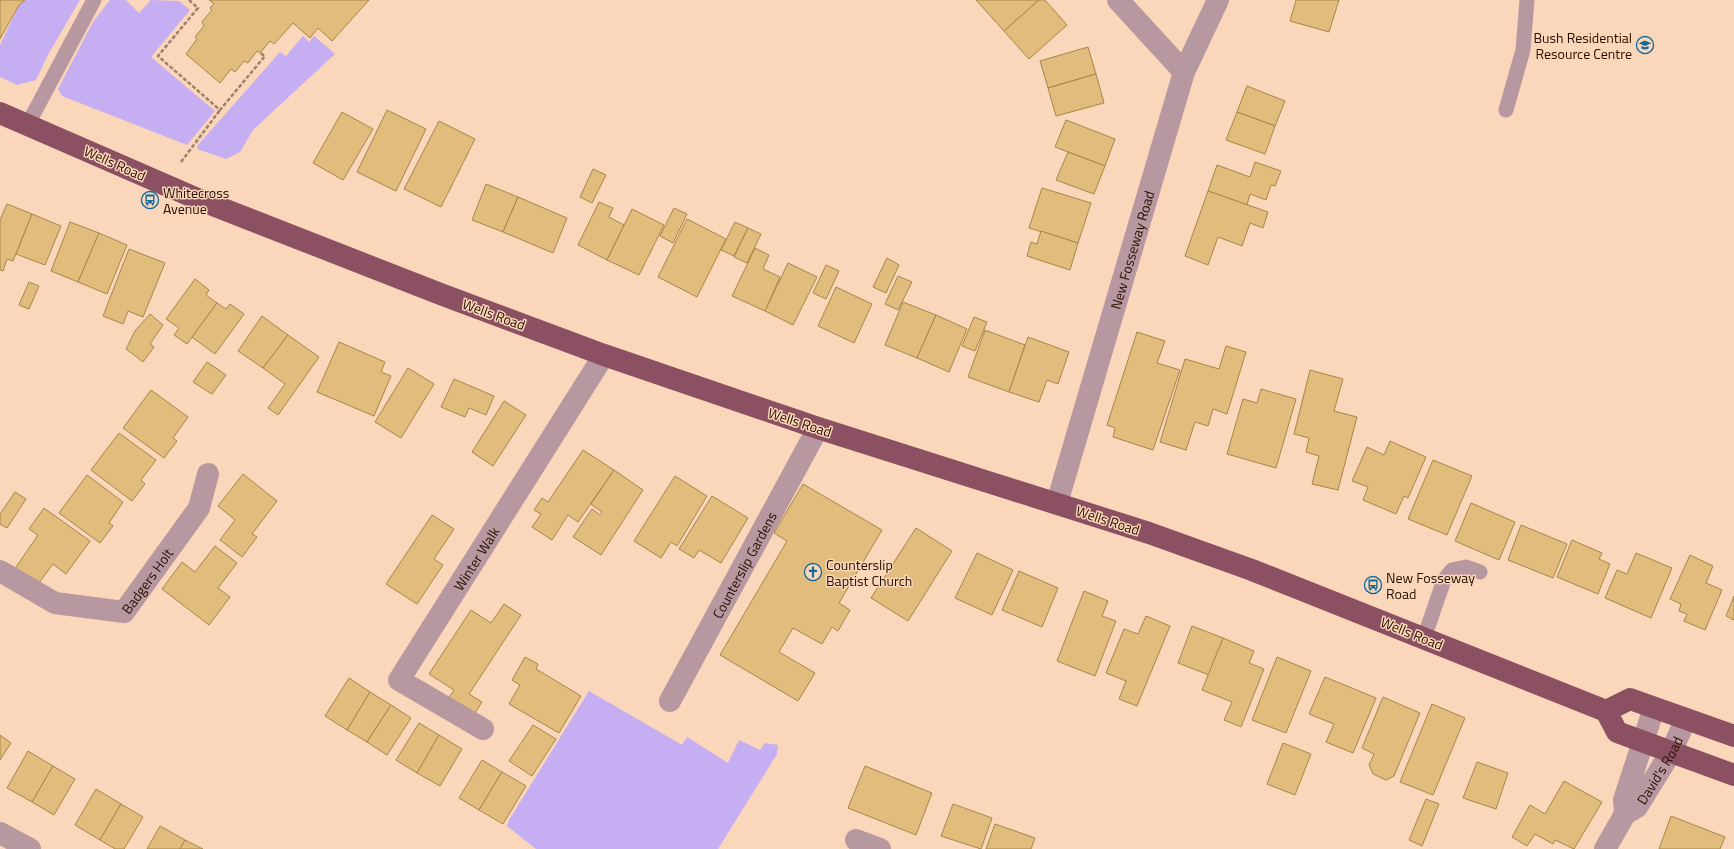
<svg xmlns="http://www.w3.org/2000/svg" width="1734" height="849" font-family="'Titillium Web',sans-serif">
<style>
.grass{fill:#c6aef3}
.building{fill:#e1bc7d;stroke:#a88547}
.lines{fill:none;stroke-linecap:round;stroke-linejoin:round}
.path{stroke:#9e816a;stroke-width:2.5;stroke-dasharray:4 2;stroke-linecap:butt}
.service{stroke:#b797a0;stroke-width:15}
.minor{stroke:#b797a0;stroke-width:22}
.tertiary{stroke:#b797a0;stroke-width:22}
.trunk{stroke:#8c5063;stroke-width:22}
.labels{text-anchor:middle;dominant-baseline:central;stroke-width:3;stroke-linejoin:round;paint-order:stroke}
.poi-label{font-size:14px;fill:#251001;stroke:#fad6ba;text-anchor:start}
.street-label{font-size:14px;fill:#251001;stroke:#fad6ba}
</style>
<rect width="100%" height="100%" fill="#fad6ba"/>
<g class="grass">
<path d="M25,0H80L49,53L36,80L17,85L0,77V45L19,5Z"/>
<path d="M110,0H126L139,13L151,0L179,1L190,10L151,57L215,111L187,145L62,96L58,89L93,22Z"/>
<path d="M303,36L309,42L314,36L335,54L253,130L240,152L226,159L197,149L198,145L280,52L286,56Z"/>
<path d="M589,691L682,745L687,737L728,763L739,740L760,750L765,743L778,745L777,754L718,849H536L507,826L509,820Z"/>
</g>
<g class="building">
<path d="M0,0H25L19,5L0,39Z"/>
<path d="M209,0H369L332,41L318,28L310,38L293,23L274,44L270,41L260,53L257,51L248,63L244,61L235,72L231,69L220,83L186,54L197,39L195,37L204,26L202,22L212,10L210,8L214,4Z"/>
<path d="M976,0H1039L1004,31Z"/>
<path d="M1039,0H1045L1067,25L1029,59L1004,31Z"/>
<path d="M1296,0H1339L1329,32L1290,21Z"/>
<path d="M1088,47L1096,74L1048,88L1040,61Z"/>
<path d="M1096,74L1104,103L1056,116L1048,88Z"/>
<path d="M1247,86L1285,101L1275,126L1237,112Z"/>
<path d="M387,110L426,129L396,191L357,172Z"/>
<path d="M342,112L373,129L343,180L313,163Z"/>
<path d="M1237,112L1275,126L1265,154L1226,140Z"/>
<path d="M1066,120L1115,139L1105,166L1055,147Z"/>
<path d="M439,121L475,139L441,207L404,189Z"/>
<path d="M1068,152L1105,166L1094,194L1056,180Z"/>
<path d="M1255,162L1281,171L1275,186L1271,185L1266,200L1250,194L1247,205L1208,191L1217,165L1250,177Z"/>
<path d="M593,169L606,175L592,203L580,197Z"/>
<path d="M486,184L518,197L503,232L472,220Z"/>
<path d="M1042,188L1091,203L1078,243L1029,228Z"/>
<path d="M1208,191L1268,212L1263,228L1250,223L1242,246L1218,237L1208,265L1185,256Z"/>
<path d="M518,197L567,218L553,253L503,232Z"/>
<path d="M599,202L613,208L609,217L624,225L607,260L578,245Z"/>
<path d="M7,204L32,214L13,261L7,259L3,271L0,270V220Z"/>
<path d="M674,208L687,214L673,243L660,236Z"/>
<path d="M632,209L664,225L639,275L607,260Z"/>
<path d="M32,214L61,226L45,265L16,254Z"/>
<path d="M687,219L726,239L697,297L658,277Z"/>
<path d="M70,222L99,233L78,282L51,271Z"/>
<path d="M735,222L748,228L734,256L721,250Z"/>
<path d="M748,228L761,234L747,263L734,257Z"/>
<path d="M1041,231L1078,243L1070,270L1027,256L1031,242L1037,244Z"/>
<path d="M99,233L127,245L107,294L78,282Z"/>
<path d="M755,248L769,255L763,269L780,277L765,311L732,296Z"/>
<path d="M129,249L165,263L143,317L128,311L123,324L103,316Z"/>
<path d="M887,258L899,265L886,293L873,287Z"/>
<path d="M788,263L817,277L793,325L765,311Z"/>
<path d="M826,265L839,271L826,299L813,293Z"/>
<path d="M898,276L912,282L898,310L885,304Z"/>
<path d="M195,279L209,290L206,295L217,303L187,344L174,335L179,328L166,319Z"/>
<path d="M29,282L39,286L29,309L19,305Z"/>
<path d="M836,287L872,304L854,343L818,326Z"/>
<path d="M903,302L936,315L917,358L885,345Z"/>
<path d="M217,303L226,309L230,304L244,314L215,354L192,337Z"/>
<path d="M150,314L163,325L150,344L154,347L143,362L126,349L135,331Z"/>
<path d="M936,315L967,329L949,372L917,358Z"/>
<path d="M262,316L288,335L263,368L238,351Z"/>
<path d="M974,317L987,322L975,351L962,346Z"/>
<path d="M985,330L1025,345L1009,392L968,377Z"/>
<path d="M1137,332L1165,341L1157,363L1180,370L1153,450L1113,437L1115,428L1107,425Z"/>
<path d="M288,335L319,357L278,415L268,408L285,384L263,368Z"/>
<path d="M1028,337L1069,352L1058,384L1047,380L1039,402L1009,392Z"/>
<path d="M339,342L385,362L381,372L391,376L374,416L317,392Z"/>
<path d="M1226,346L1246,352L1227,414L1213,409L1208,426L1195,422L1186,450L1160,442L1185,359L1219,369Z"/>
<path d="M207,362L226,375L212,394L193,382Z"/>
<path d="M408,368L434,384L401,438L375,422Z"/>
<path d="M1310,370L1343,379L1334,411L1357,417L1338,490L1312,484L1319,456L1306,452L1309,438L1294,434Z"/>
<path d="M454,379L494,396L486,415L469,408L465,417L441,407Z"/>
<path d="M1261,389L1296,399L1276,468L1227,454L1243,399L1257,403Z"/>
<path d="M151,390L188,417L173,438L177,441L164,458L123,428Z"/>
<path d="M504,401L526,415L493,466L472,452Z"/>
<path d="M119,433L156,460L141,480L145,484L132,501L91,470Z"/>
<path d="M1390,441L1426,457L1408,498L1404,496L1396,514L1363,500L1368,487L1352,481L1367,447L1384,455Z"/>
<path d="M583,450L614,470L578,522L568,515L552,540L532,527L541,514L534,510L542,498L548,502Z"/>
<path d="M1433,460L1472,476L1447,535L1408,519Z"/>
<path d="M614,470L643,490L601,555L573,537L592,509L600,515L602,512L591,504Z"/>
<path d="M243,474L277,501L252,534L257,537L242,557L220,540L235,520L218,506Z"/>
<path d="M87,475L123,502L109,523L113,526L100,543L59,513Z"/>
<path d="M675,476L707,496L677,546L671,542L661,558L634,541Z"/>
<path d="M803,484L882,530L839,603L850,610L838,631L832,627L822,644L793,628L779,652L815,673L798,701L720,655L787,541L774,533Z"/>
<path d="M15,492L26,499L7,528L0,524V514Z"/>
<path d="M712,496L748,518L721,563L699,550L694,558L679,549Z"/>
<path d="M1471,503L1515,522L1499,560L1455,541Z"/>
<path d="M44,508L90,541L66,574L53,564L36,587L14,570L38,535L29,529Z"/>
<path d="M432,515L454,529L434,559L443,565L417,604L386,584Z"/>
<path d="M1521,525L1567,544L1553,578L1508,560Z"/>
<path d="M916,528L952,551L908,621L871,598Z"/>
<path d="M1572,540L1602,553L1599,559L1610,564L1598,594L1557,577Z"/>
<path d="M215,546L237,563L218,588L230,597L209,625L162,589L182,562L195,572Z"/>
<path d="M977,553L1013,570L992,615L955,598Z"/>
<path d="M1636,553L1672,568L1651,618L1605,598L1617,570L1627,574Z"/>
<path d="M1690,555L1713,566L1706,583L1722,590L1705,630L1684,621L1687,614L1679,611L1681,604L1670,599Z"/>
<path d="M1019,571L1058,588L1042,627L1002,610Z"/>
<path d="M1084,591L1108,601L1102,616L1116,621L1095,676L1057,661Z"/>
<path d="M1734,596V620L1726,616Z"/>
<path d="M504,604L521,615L469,694L482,702L471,719L446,702L454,690L429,674L471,610L491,623Z"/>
<path d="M1146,616L1170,626L1137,706L1119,699L1126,681L1106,673L1124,629L1138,634Z"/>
<path d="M1192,626L1223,638L1209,675L1178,663Z"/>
<path d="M1223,638L1254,651L1249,663L1264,669L1241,727L1224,720L1232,702L1202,690Z"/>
<path d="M525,657L538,664L536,669L581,696L559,733L509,704L520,685L512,680Z"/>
<path d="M1277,657L1311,671L1286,733L1252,720Z"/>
<path d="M1325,677L1376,698L1353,753L1326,742L1334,724L1309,714Z"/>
<path d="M349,678L370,692L347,730L325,716Z"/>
<path d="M370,692L391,705L367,742L347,730Z"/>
<path d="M1383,697L1420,713L1394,776L1386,780L1373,774L1369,765L1374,754L1362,748Z"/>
<path d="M1432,704L1465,718L1433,795L1400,782Z"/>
<path d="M391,705L411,718L387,755L367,742Z"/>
<path d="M419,723L439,735L417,773L396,760Z"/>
<path d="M533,725L556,739L532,776L509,761Z"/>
<path d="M0,735L11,743L0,760Z"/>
<path d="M439,735L462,749L440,786L417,773Z"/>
<path d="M1283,743L1311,754L1295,795L1267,784Z"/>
<path d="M28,751L53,766L32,802L7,788Z"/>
<path d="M482,760L502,772L479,810L459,798Z"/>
<path d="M1477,762L1508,773L1496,809L1463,798Z"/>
<path d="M53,766L75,779L54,815L32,802Z"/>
<path d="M865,766L932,793L916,835L848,808Z"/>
<path d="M502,772L526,786L503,824L479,810Z"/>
<path d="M1564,781L1602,802L1574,849L1555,840L1553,844L1535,834L1527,846L1512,837L1530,805L1545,814Z"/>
<path d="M96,789L121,804L100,840L75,825Z"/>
<path d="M1426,799L1439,804L1422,846L1409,840Z"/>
<path d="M121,804L143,817L124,849H115L100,840Z"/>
<path d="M953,804L992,818L981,849L941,836Z"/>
<path d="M1671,816L1725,837L1720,849H1659Z"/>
<path d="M995,824L1035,838L1031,849H986Z"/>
<path d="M160,826L185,840L180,849H147Z"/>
<path d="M185,840L203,849H180Z"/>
</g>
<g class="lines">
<g class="path">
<path d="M189,0L198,8L158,56L220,110L265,56L260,53"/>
<path d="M181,162L220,110"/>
</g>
<g class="service">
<path d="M1506,110L1523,50L1527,0"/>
<path d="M28,124L94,0"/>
<path d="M1424,638L1444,580L1452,570L1466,567L1480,572"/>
</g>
<g class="minor">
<path d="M1118,0L1184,72"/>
<path id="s1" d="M0,571L55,603L124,612L199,508L208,474"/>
<path id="s2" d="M670,701L818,428"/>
<path id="s3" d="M483,729L399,680L604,355"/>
<path id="s4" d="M1625,814L1637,807L1671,752L1686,719"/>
<path d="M0,833L30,849"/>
<path d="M856,840L880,849"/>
<path d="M1605,849L1625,814L1624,800L1654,708"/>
</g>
<path class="tertiary" id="s5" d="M1057,503L1184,72L1218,0"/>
<g class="trunk">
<path d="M0,113L200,200L443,295L604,355L818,428L1149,533L1252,570L1606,711L1617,732L1734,775"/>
<path d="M1606,711L1630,699L1734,736"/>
</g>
</g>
<defs>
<g id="school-ring" transform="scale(0.9)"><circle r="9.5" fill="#fad6ba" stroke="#136a9b" stroke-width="1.5"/><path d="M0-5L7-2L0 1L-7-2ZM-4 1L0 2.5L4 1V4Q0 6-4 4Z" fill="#136a9b"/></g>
<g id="bus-ring" transform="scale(0.9)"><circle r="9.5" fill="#fad6ba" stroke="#136a9b" stroke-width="1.5"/><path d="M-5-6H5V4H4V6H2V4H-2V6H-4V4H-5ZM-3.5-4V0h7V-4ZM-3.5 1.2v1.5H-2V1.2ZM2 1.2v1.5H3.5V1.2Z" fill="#136a9b"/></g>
<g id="church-ring" transform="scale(0.9)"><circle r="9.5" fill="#fad6ba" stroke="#136a9b" stroke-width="1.5"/><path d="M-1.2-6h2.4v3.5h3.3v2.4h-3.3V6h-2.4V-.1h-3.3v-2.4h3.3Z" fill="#136a9b"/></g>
</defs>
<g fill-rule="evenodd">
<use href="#school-ring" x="1645" y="45"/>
<use href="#bus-ring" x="150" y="200"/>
<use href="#church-ring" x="813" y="572"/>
<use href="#bus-ring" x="1373" y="585"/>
</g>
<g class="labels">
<g class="poi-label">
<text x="1632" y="37" text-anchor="end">Bush Residential<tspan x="1632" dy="16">Resource Centre</tspan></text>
<text x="163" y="192">Whitecross<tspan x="163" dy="16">Avenue</tspan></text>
<text x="826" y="564">Counterslip<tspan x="826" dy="16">Baptist Church</tspan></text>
<text x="1386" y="577">New Fosseway<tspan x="1386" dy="16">Road</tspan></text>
</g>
<g class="street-label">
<text transform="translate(115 163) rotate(24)">Wells Road</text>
<text stroke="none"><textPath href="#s5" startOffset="264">New Fosseway Road</textPath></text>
<text transform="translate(494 314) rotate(20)">Wells Road</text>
<text transform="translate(800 422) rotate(18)">Wells Road</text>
<text transform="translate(1108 520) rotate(18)">Wells Road</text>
<text stroke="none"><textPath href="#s3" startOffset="241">Winter Walk</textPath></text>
<text stroke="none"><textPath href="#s2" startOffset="155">Counterslip Gardens</textPath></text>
<text stroke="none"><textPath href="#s1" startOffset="172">Badgers Holt</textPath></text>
<text transform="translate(1412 633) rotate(22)">Wells Road</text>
<text stroke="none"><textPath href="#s4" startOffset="57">David's Road</textPath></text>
</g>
</g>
</svg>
